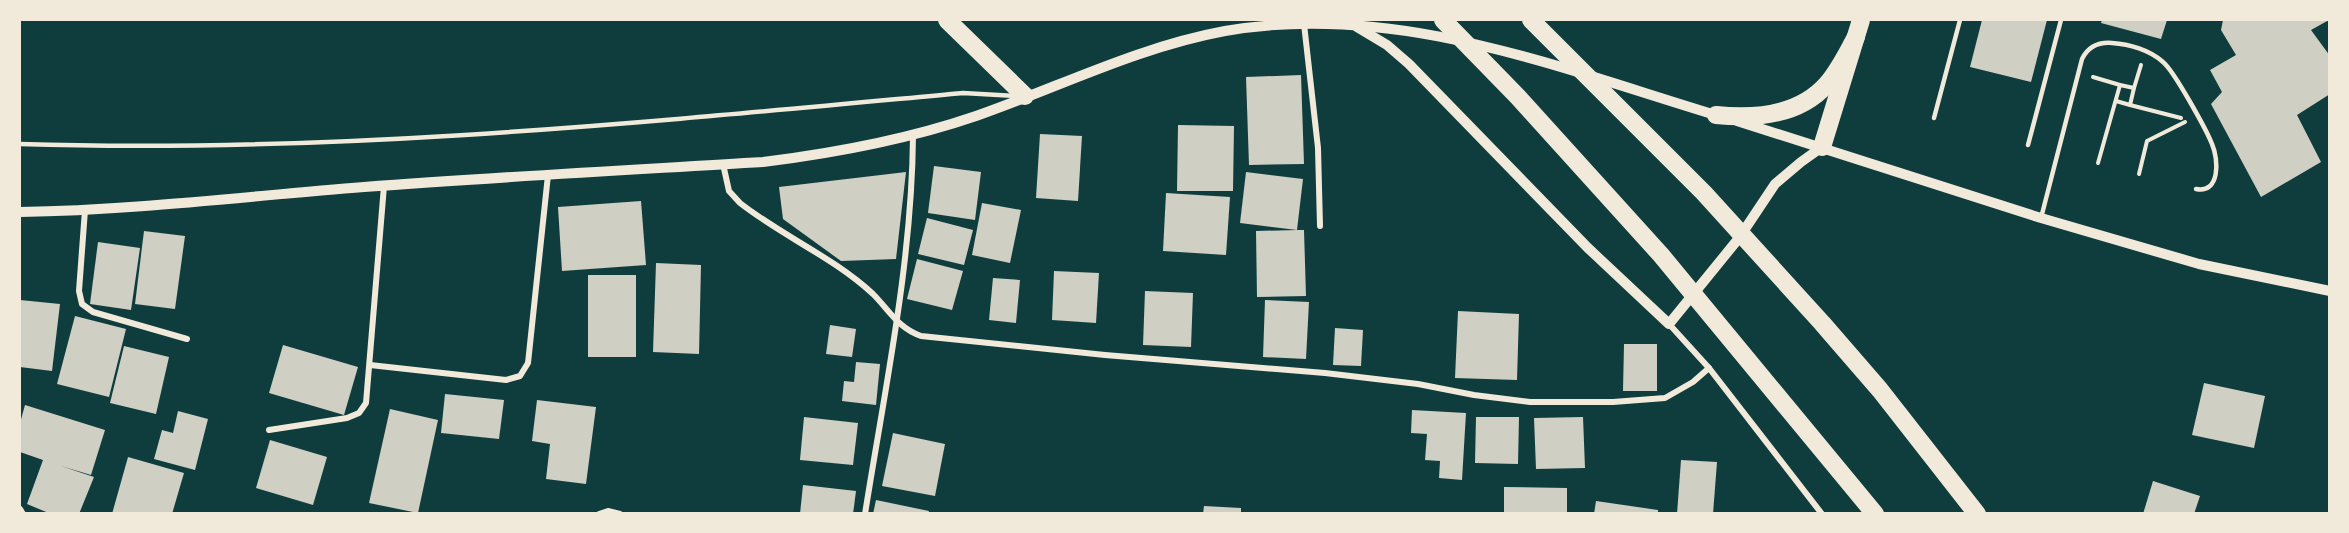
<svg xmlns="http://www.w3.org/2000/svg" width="2349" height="533" font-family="Manrope,sans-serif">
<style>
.building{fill:#cfcfc3}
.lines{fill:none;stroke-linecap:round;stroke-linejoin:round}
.path{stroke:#f1e9da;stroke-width:4}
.service{stroke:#f1e9da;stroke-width:4.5}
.minor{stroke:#f1e9da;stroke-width:6}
.tertiary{stroke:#f1e9da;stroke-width:10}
.motorway{stroke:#f1e9da;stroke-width:18}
</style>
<rect width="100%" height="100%" fill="#0f3d3e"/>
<g class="building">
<path d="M1982,20H2047L2031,82L1970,67Z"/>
<path d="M2102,20H2167L2161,39L2101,23Z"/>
<path d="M2223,20H2329L2311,30L2330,56V94L2297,115L2321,162L2261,197L2211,104L2222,92L2210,70L2236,55L2221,30Z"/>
<path d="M1301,75L1304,164L1249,165L1246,77Z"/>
<path d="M1178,125L1234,126L1233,191H1177Z"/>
<path d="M1040,134L1082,136L1078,201L1036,198Z"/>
<path d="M934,166L981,172L975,220L928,213Z"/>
<path d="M906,172L896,259L841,261L783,219L779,187Z"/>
<path d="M1246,172L1303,179L1297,230L1240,223Z"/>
<path d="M1166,193L1230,197L1226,255L1163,251Z"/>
<path d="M641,201L646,265L562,271L558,207Z"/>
<path d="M982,203L1021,210L1010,263L972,255Z"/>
<path d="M927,218L973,230L964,265L918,254Z"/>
<path d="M1297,230H1304L1306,296L1257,297L1256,231Z"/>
<path d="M144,231L185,236L175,309L135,304Z"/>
<path d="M98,242L140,248L131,310L90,304Z"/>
<path d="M917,259L963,271L952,310L907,299Z"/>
<path d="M656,263L701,265L699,354L653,352Z"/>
<path d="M1054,271L1099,273L1096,323L1052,320Z"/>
<rect x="588" y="275" width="48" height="82"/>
<path d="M993,278L1020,280L1016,323L989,320Z"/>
<path d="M1145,291L1193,293L1191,347L1143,345Z"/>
<path d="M20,300L60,304L52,371L20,367Z"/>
<path d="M1265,300L1309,302L1306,359L1263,357Z"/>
<path d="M1458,311L1519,314L1517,380L1455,378Z"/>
<path d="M75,316L126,329L109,397L57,384Z"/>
<path d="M830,325L856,329L852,357L826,354Z"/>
<path d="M1335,328L1363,330L1361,366L1333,365Z"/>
<path d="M1624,344H1657V391H1623Z"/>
<path d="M283,345L358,367L344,415L269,393Z"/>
<path d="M124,346L169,357L156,414L110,403Z"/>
<path d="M856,362L880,364L876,405L842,401L844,381L854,382Z"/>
<path d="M2204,383L2265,396L2254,448L2192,435Z"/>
<path d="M445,394L504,400L499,439L441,433Z"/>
<path d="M537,400L596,407L586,484L546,479L550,444L532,441Z"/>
<path d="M25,405L105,430L91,475L61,466L94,477L79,514H51L27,504L43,460L20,452V423Z"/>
<path d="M390,409L438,420L418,513L369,503Z"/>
<path d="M1412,410L1466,413L1462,480L1439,478L1440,461L1425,460L1427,434L1411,433Z"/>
<path d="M178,411L208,419L195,470L154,459L162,430L173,433Z"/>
<path d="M804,417L858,423L853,465L800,460Z"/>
<path d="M1476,417H1519L1518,464L1475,463Z"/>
<path d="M1583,417L1585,468L1536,469L1534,418Z"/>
<path d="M893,433L945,444L935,496L882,486Z"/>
<path d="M270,440L327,457L313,505L256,488Z"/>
<path d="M128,457L184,473L172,514H112Z"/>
<path d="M1681,460L1717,462L1713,514H1677Z"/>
<path d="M2153,481L2200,496L2194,514H2143Z"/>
<path d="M803,485L856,491L853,514H800Z"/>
<path d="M1504,487L1567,488V514H1504Z"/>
<path d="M876,500L929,511L928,514H873Z"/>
<path d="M1596,501L1658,510V514H1594Z"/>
<path d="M1204,506L1241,508V514H1203Z"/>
</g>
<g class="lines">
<g class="path">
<path d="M2093,77L2120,85L2098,163"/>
<path d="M2120,85L2134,88L2141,65"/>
<path d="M2116,101L2130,105L2134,88"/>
<path d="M2130,105L2181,118"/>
<path d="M2139,174L2147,141L2185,122"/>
</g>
<g class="service">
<path d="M1934,118L1960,20"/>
<path d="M20,144C335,154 649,122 963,93L1016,96"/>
<path d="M2028,145L2061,20"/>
<path d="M2041,218L2082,59C2088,47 2099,42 2112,43C2129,44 2150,50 2163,62C2174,71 2206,129 2212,144C2219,160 2220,194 2196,189"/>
</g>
<g class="minor">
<path d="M1304,24L1318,148L1320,226"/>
<path d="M723,164L729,191L740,203C782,236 833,257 873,294C889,310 898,328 921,336L1105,355L1325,373L1418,384L1474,395L1530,402H1613L1665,398L1693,382L1709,368"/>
<path d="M85,210L79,291L82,304L93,312L187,339"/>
<path d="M1669,324L1709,368L1822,514"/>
<path d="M370,365L506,380L520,376L528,363L548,175"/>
<path d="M269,430L347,418L359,413L366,403L384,186"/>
<path d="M20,509L23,514"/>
<path d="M599,514L608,511L620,514"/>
<path d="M865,514C885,388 912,262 913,136"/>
</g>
<g class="tertiary">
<path d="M1357,27L1387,45L1409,64L1588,248L1669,324L1739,238L1775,184L1801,162L1822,147"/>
<path d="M1737,121L2041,218L2199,264L2330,291"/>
<path d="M20,212C135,210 249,196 364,187C497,177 630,170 763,162C836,153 906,140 976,116C1059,87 1138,47 1225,31C1395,1 1559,68 1719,116"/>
</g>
<g class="motorway">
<path d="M947,20L1025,96"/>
<path d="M1443,20L1518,97L1661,255L1875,514"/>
<path d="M1531,20L1704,193L1822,323L1880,390L1977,514"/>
<path d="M1716,115C1755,119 1799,116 1827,84C1839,70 1847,53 1856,37"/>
<path d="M1822,147L1861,20"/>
</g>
</g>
<rect width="2349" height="533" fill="none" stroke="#f1e9da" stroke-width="42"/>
</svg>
